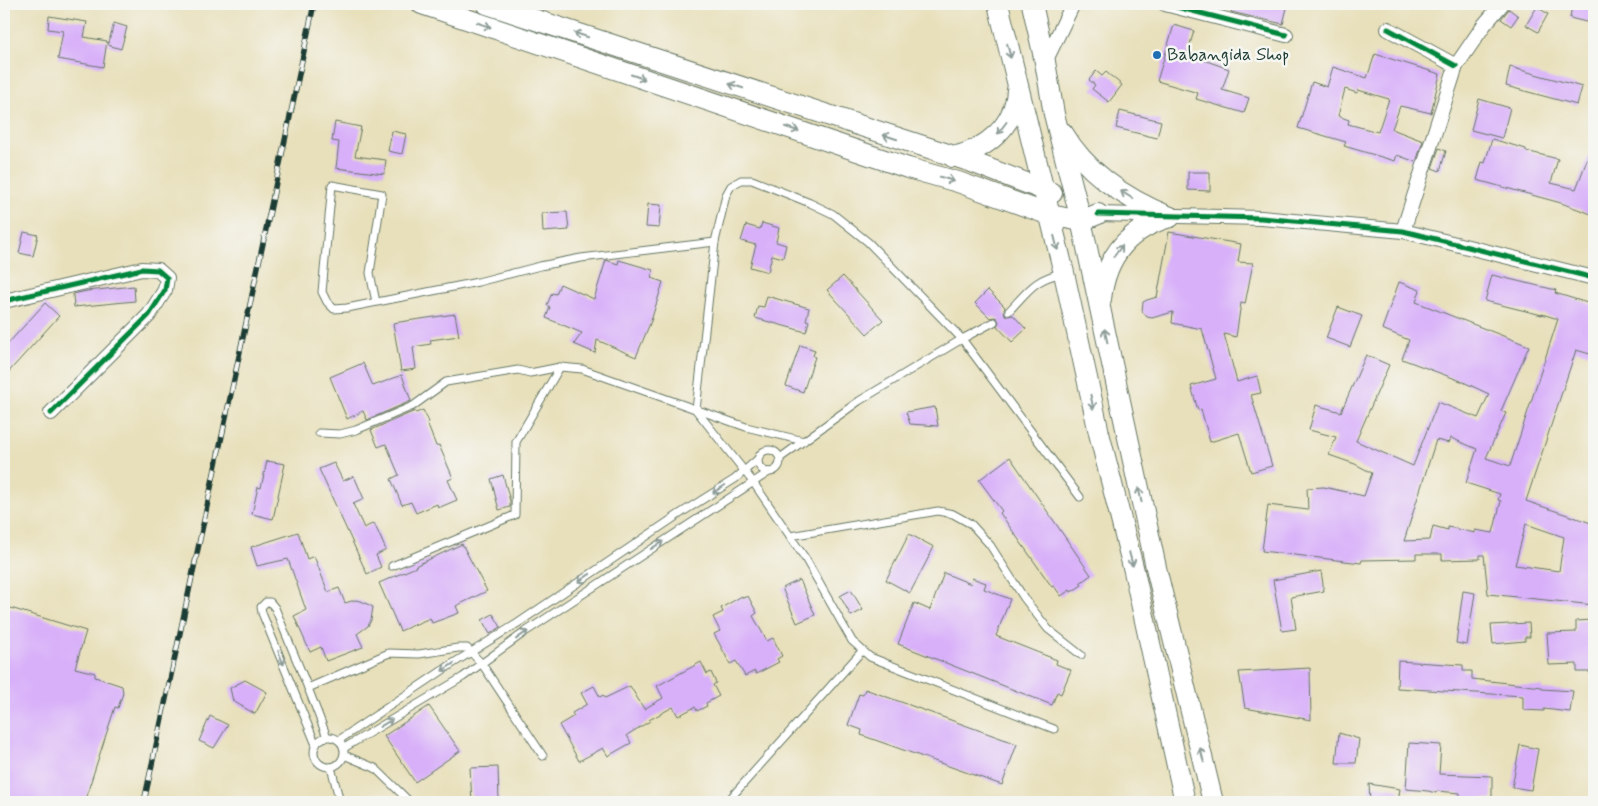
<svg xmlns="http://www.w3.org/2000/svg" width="1598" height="806" font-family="Mynerve,sans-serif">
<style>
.building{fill:#d8b0f9;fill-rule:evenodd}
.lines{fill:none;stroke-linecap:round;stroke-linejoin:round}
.lane-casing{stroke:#657663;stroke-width:9}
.street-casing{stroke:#657663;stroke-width:16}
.secondary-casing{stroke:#657663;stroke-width:22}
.lane{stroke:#fff;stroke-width:7}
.street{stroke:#fff;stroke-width:14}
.secondary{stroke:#fff;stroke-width:20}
.rail-casing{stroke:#1f3d34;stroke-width:5.5}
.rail{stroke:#f6f6f2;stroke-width:4;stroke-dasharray:11;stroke-linecap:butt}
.cycleway-casing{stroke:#f6f6f2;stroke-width:8}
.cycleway{stroke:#00873e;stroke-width:5}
.oneway{stroke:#8f9e9a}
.poi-dot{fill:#1f6fb2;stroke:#f6f6f2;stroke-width:2}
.labels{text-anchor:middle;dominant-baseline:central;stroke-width:5;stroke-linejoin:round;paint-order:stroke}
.poi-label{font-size:18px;fill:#1f3d34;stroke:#f6f6f2;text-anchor:start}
</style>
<rect width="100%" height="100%" fill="#f6f6f2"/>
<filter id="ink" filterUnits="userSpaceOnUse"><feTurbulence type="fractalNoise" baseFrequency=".02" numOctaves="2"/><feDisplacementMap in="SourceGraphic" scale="10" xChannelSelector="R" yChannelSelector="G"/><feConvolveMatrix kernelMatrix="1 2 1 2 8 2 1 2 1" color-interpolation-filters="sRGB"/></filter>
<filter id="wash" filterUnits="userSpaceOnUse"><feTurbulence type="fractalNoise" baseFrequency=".0096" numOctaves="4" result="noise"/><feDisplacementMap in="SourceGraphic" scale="20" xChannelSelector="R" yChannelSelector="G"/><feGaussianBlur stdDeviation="1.12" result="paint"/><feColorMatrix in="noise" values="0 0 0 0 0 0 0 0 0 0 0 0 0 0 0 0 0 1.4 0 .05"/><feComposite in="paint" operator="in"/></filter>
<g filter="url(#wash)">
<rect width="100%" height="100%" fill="#e8e0bb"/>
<g id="blocks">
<g class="building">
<path d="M1233,4H1288L1283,24L1231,12Z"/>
<path d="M1576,4H1594V24L1570,18L1572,5L1576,6Z"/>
<path d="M1537,7L1548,14L1538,32L1526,25Z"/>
<path d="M1509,9L1518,16L1511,26L1501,19Z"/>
<path d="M49,16L87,22L84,37L107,41L103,67L58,59L63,31L48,29Z"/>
<path d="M114,23L127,27L121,49L108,45Z"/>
<path d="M1174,25L1194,31L1187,54L1229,69L1222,90L1249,98L1244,113L1196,99L1198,93L1157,81Z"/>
<path d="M1375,54L1440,74L1431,113L1400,106L1392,129L1423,141L1416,162L1397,155L1395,161L1344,146L1346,142L1298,128L1312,82L1327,87L1333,67L1367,78ZM1345,89L1357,93L1358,90L1389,99L1378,132L1348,124L1349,120L1338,116Z"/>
<path d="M1510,67L1582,87L1577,105L1506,86Z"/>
<path d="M1096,71L1102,76L1106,72L1122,85L1109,102L1092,89L1095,85L1089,80Z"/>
<path d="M1479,99L1510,108L1502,138L1471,130Z"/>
<path d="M1120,111L1161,121L1157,138L1116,128Z"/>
<path d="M335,122L361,127L355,156L386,160L384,174L336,168L339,142L332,141Z"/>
<path d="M392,131L406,134L402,154L388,151Z"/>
<path d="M1492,139L1526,149V151L1558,159L1551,183L1576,189L1593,144H1594V215L1561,203L1477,180L1482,162L1485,163Z"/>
<path d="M1439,148L1446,151L1440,171L1432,168Z"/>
<path d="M1188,172H1210V191L1188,190Z"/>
<path d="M648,204L661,205L659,228L646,227Z"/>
<path d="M567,212L569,230L543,232L542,213Z"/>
<path d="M762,223L779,228L776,242L786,245L783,258L772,255L768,272L750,267L756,245L741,241L746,225L760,229Z"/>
<path d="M24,232L38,235L33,256L19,253Z"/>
<path d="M1169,232L1241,244L1238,262L1253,263L1245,304L1241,303L1236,337L1224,334L1237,382L1257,376L1261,393L1251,395L1272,466L1251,472L1239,433L1210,442L1201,409L1198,410L1191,386L1216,379L1202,329L1172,323L1173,312L1152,318L1147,317L1142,311L1143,302L1147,300L1157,297Z"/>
<path d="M606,260L618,264L619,260L653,270L651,278L663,282L651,321L636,357L597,340L595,353L574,344L582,333L546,318L550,307L547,305L552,293L556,294L560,284L594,299Z"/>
<path d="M1492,275L1556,290L1555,293L1594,305V338L1590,354L1576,350L1526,501L1594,524V605L1488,594L1484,555H1480V559L1442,560V554H1416V559L1362,560L1361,563L1262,551L1268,505L1308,510L1307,488L1324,487L1364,496L1372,473L1355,464L1329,455L1336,437L1309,430L1316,405L1341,412L1366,355L1389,365L1356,441L1413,466L1438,402L1478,418L1489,394L1461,381L1402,359L1409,340L1382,329L1399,282L1420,290L1416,302L1529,346L1501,411L1506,413L1486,458L1510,466L1558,319L1542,314V315L1485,301ZM1451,438L1477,449L1466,483L1500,494L1498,500L1501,501L1493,533L1475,530V533L1448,527V530L1433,526L1430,540L1404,541L1436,440L1449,443ZM1526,524L1564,537L1559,571L1515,565Z"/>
<path d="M843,276L883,320L867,334L827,290Z"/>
<path d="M134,286L135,301L74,307L73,294L87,291Z"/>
<path d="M988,290L1005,307L1004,310L1005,315L1008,316L1013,315L1026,329L1012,342L997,326L999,322L997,318L994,317L990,318L975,303Z"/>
<path d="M767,296L809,308L806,320L809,321L806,332L755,318L758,306L764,307Z"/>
<path d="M45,303L59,316L4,377V348Z"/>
<path d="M1338,307L1362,316L1350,347L1326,338Z"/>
<path d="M455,314L459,336L430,340L431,344L413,347L416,369L401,371L393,323Z"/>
<path d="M800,345L815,350L813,356L815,357L803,392L786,386Z"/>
<path d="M363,363L373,386L402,375L411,401L367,420L363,411L347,419L330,377Z"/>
<path d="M935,407L938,426L910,424L906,412Z"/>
<path d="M423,410L429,422L427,423L436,446L439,445L453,478L448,480L457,500L438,508L437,504L416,513L411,502L402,505L391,479L399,475L386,444L378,447L371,430L415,411L416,413Z"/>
<path d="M1010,457L1091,575L1080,583L1082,585L1071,592L1070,590L1061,596L1054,586L1052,587L1000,513L1002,511L979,480Z"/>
<path d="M267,461L285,464L273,519L252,514L258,487L261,488Z"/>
<path d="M334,463L343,481L354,476L364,499L353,504L364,528L374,523L386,550L376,555L381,567L367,574L319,469Z"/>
<path d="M503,475L510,501V507L499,510L491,479Z"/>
<path d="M298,532L307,559L314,556L328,592L339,588L345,603L355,600L361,601L373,607L371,620L368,626L357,634L363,647L326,661L321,647L310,652L294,616L306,610L288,559L257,566L251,547Z"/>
<path d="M909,534L934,547L910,593L886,580Z"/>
<path d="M462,544L487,591L456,606L459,613L432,623L430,618L400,631L379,583L416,567L415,566Z"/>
<path d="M1321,571L1324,591L1291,597L1296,629L1282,631L1273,580Z"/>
<path d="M944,573L971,584L972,578L986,583L984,589L1010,599L996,636L1057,660L1056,664L1071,670L1061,694L1057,692L1052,705L898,644L914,603L930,610Z"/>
<path d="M800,580L815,615L797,623L782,588Z"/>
<path d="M851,590L863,610L851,616L840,596Z"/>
<path d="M1463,591L1475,593L1467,645L1456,643Z"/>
<path d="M742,596L743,598L748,596L757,613L753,616L767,641L773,638L782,656L777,659L779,662L756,674L755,671L745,676L736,661L730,664L719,643L714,634L720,631L713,617L723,612L721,608Z"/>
<path d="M4,606L86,631L75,668L95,673V677L122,686L123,693L118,708L115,707L85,800H80V802H4Z"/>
<path d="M493,614L501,627L490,634L482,620Z"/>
<path d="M1593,620L1594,672H1577V664L1549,665L1547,633L1576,632V621Z"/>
<path d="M1529,623L1530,637H1525V641L1493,644L1491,625Z"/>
<path d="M1398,661L1463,665V671H1472V679L1542,687V689L1573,691L1570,712L1544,709V711L1523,710V696L1397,688Z"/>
<path d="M701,662L707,674L711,672L716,683L713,685L719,696L706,703L707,706L697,711L695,707L678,716L673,707L649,720L650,721L627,735L631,743L608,756L603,748L579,761L559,725L574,716L572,713L587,704L581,693L594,686L600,697L603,695L605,698L630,686L644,709L663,698L657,686Z"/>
<path d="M1310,668L1311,720L1245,708L1239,672Z"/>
<path d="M245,680L267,692L255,714L233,701L230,688Z"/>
<path d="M865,689L1017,744L1002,785L861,735L862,730L848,725L859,694L863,695Z"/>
<path d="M429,706L460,751L415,782L384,736Z"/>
<path d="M210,716L228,725L214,748L199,741Z"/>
<path d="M1339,733L1359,739L1356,763H1336Z"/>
<path d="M1409,743L1441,745L1439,774L1492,776V799L1460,798V793L1437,791L1436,793L1428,791L1406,789Z"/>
<path d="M1520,745L1538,749L1531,790L1512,787Z"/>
<path d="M498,767L499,802H472L470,768Z"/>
<path d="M1369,784L1400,789L1398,802H1370Z"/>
</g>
</g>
</g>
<g filter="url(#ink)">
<use href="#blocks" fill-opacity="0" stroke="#657663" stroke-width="1"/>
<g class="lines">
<g class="lane-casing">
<g id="lane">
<path d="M376,302L370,273L382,194L332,185L322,292L327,302L334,309L347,308L478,282L540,266L581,258L715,242"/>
<path d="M1009,311C1029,290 1034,279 1063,273"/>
<path d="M319,433L340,434L356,430L413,406L446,382L518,370L530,373L560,367L582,369L746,427L804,441"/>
<circle cx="769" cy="461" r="11"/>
<path d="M780,458L859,401L962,339L994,322"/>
<path d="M790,536L938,511L953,514L971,524L990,545L1024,598L1048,629L1081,655"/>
<path d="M392,566L515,515L516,442L560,367"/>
<path d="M308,688L389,653L419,654L458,648H467L482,664L543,756"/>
<path d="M1054,729L870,657L852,641L805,558L753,482L696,410L715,242L726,195L731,186L741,180H752L810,203L833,214L868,242L962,339L1080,497"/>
<circle cx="329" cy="752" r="15"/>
<path d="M339,740L452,664L518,623L681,513L735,479L758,459"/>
<path d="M316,745L262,613L261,607L266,602H270L275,608L308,688L327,737"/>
<path d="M344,748L463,677L525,632L769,472"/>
<path d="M344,755L375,768L410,802"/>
<path d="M331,767L340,802"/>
<path d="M727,802L862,651"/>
</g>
</g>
<g class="street-casing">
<g id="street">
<path d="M1165,4L1286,35"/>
<path d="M1388,29L1456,66"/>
<path d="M1045,62L1073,4"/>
<path d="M1098,214L1261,218L1403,231L1594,278"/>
<path d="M1403,231L1456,66L1484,25L1502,4"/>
<path d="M4,301L142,269L158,270L167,278L165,290L149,315L51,413"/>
</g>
</g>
<g class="secondary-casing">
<g id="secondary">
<path d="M422,4L908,168L958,182L1050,215L1081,221L1098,214"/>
<path d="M487,4L969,161L1052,193"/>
<path d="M998,4L1064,273L1099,433L1134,571L1185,802"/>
<path d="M1032,4L1045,62L1054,114L1081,220L1157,572L1213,802"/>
<path d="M1063,133C1087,174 1128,200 1170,217"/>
<path d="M953,157C986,150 1015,126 1017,90"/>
<path d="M1101,299C1106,255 1129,229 1170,217"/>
</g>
</g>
<use href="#lane" class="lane"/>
<use href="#street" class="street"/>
<use href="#secondary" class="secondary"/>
<g class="rail-casing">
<path id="rail" d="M144,802L314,4"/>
</g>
<use href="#rail" class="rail"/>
<g class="cycleway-casing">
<g id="cycleway">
<path d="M1165,4L1286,35"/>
<path d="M1388,29L1456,66"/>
<path d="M1098,214L1261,218L1403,231L1594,278"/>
<path d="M4,301L142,269L158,270L167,278L165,290L149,315L51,413"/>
</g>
</g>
<use href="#cycleway" class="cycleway"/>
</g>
<defs><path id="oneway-shaft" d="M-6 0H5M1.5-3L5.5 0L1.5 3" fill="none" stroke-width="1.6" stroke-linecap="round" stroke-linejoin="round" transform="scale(1.25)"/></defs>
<g class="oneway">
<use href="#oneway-shaft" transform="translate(484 25) rotate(19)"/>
<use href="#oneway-shaft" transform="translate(581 35) rotate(-162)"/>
<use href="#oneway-shaft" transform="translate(1009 51) rotate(76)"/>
<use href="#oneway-shaft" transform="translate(638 77) rotate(19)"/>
<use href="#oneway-shaft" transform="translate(736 86) rotate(-162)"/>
<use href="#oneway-shaft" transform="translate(1002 128) rotate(127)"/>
<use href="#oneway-shaft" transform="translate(792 129) rotate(18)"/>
<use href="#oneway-shaft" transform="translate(890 137) rotate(-162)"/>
<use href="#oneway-shaft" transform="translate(947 179) rotate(17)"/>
<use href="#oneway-shaft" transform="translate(1127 195) rotate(-148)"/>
<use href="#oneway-shaft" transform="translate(1056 243) rotate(76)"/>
<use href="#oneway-shaft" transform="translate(1118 251) rotate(-53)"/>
<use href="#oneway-shaft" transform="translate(1106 336) rotate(-102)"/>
<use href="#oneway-shaft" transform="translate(1092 402) rotate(78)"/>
<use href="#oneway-shaft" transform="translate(719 489) rotate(148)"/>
<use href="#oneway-shaft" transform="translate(1140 495) rotate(-102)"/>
<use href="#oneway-shaft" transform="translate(657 545) rotate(-33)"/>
<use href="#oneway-shaft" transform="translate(1131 559) rotate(75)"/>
<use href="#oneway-shaft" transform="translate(584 578) rotate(146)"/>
<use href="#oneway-shaft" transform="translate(522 635) rotate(-36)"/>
<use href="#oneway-shaft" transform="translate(281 658) rotate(68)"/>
<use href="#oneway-shaft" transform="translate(448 667) rotate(146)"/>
<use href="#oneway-shaft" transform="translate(386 723) rotate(-31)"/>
<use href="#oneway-shaft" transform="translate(1202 755) rotate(-104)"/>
</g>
</g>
<circle class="poi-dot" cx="1157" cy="55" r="5"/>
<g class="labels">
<g class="poi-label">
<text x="1167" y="55">Babangida Shop</text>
</g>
</g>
<rect width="1598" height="806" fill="none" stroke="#f6f6f2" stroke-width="20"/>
</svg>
